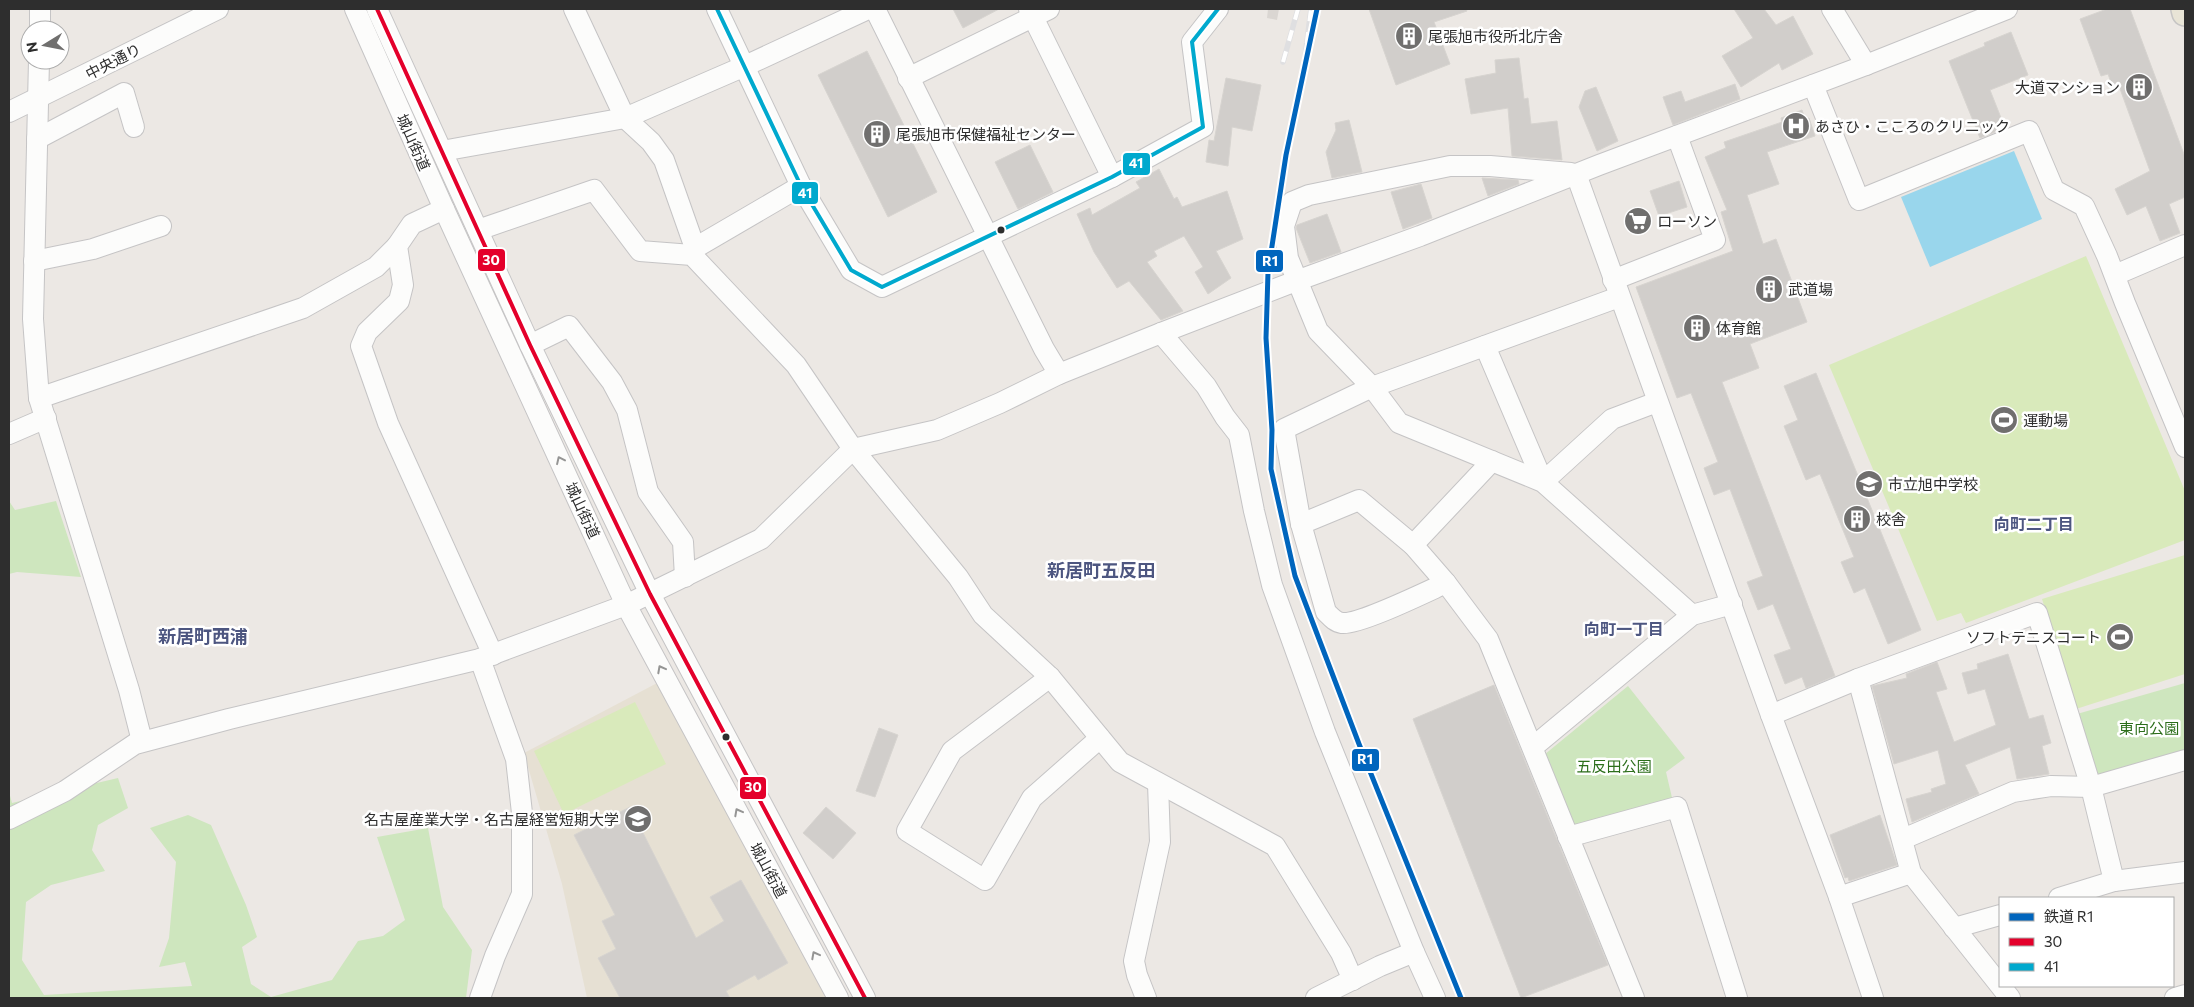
<svg xmlns="http://www.w3.org/2000/svg" width="2194" height="1007" font-family="Commissioner,'Noto Sans JP',sans-serif">
<style>
.education{fill:#e6e0d3}
.green{fill:#cee6be}
.pitch{fill:#d9eabb}
.plaza{fill:#dad6d2}
.water{fill:#99d6ec}
.building{fill:#d1cecb;stroke:#d7d4d0}
.lines{fill:none;stroke-linecap:round;stroke-linejoin:round}
.minor-casing{stroke:#c5c4c5;stroke-width:22}
.major-casing{stroke:#c6c5c4;stroke-width:28}
.minor{stroke:#fcfcfb;stroke-width:20}
.major{stroke:#e8e4d6;stroke-width:25}
.rail-casing{stroke:#dfdfe1;stroke-width:5.5}
.rail{stroke:#fff;stroke-width:4;stroke-dasharray:11;stroke-linecap:butt}
.bus-1-casing{stroke:#fff;stroke-width:8}
.bus-2-casing{stroke:#fff;stroke-width:8}
.bus-1{stroke:#e4002b;stroke-width:4}
.bus-2{stroke:#00a9ce;stroke-width:4}
.rail-1-casing{stroke:#fff;stroke-width:9}
.rail-1{stroke:#0065bd;stroke-width:5}
.oneway{stroke:#959594}
.bus-dot{fill:#2e2e2e;stroke:#fff;stroke-width:2}
.labels{text-anchor:middle;dominant-baseline:central;stroke-width:5;stroke-linejoin:round;paint-order:stroke}
.poi-label{font-size:15px;fill:#2e2e2e;stroke:#fff;text-anchor:start}
.street-label{font-size:15px;fill:#2e2e2e;stroke:#fff}
.park-label{font-size:15px;fill:#2c6e1b;stroke:#fff}
.neighbourhood-label{font-size:16px;font-weight:bold;fill:#4d5680;stroke:#fff}
.quarter-label{font-size:18px;font-weight:bold;fill:#4d5680;stroke:#fff}
.line-badge{stroke:#fff;stroke-width:2}
.badge-label{font-size:14px;text-anchor:middle;font-weight:bold;fill:#fff}
</style>
<rect width="100%" height="100%" fill="#ece8e4"/>
<path class="education" d="M661,681L826,998H587L562,884L524,753Z"/>
<g class="green">
<path d="M9,501L15,510L56,501L81,577L17,572L9,574Z"/>
<path d="M2185,683V752L2096,778L2077,714Z"/>
<path d="M1628,686L1685,758L1666,772L1673,802L1575,833L1544,755Z"/>
<path d="M118,778L128,808L98,825L92,850L105,871L51,885L26,902L22,960L44,995L192,986L185,962L159,967L169,938L176,862L150,828L188,815L211,825L246,905L257,937L242,947L251,984L271,997L332,980L358,941L383,936L405,920L377,837L428,828L443,907L472,950L466,998H9V792L12,803Z"/>
</g>
<g class="pitch">
<path d="M2086,256L2185,491V540L1966,623L1961,613L1937,621L1829,365Z"/>
<path d="M2185,555V674L2076,709L2042,599Z"/>
<path d="M635,702L666,764L564,814L534,751Z"/>
</g>
<path class="plaza" d="M1268,9H1279L1277,20L1267,18Z"/>
<path class="water" d="M2014,151L2042,219L1930,267L1901,197Z"/>
<g class="building">
<path d="M953,9H999L963,28Z"/>
<path d="M1369,9H1466L1467,11L1434,22L1450,64L1396,85Z"/>
<path d="M1734,9H1764L1776,25L1793,16L1813,54L1782,70L1779,63L1741,87L1722,56L1753,38Z"/>
<path d="M2107,9H2130L2185,157V197L2169,204L2180,233L2160,241L2146,206L2127,215L2115,189L2150,171L2119,86L2113,88L2108,74L2101,76L2080,19Z"/>
<path d="M2011,32L2028,75L1990,90L2005,128L1980,138L1949,61L1985,46L1984,43Z"/>
<path d="M867,51L937,192L888,217L818,75Z"/>
<path d="M1519,58L1524,99L1528,98L1531,124L1557,121L1562,160L1512,156L1508,108L1471,114L1465,79L1496,73L1495,60Z"/>
<path d="M1226,78L1261,85L1252,131L1232,127L1228,166L1206,162L1209,140L1214,141Z"/>
<path d="M1735,84L1740,99L1673,125L1663,97L1681,91L1685,102Z"/>
<path d="M1596,87L1618,141L1597,151L1579,107L1585,91Z"/>
<path d="M1802,110L1805,119L1809,118L1815,136L1767,152L1779,184L1747,195L1763,244L1776,239L1807,322L1750,344L1759,368L1722,382L1835,676L1806,688L1802,677L1785,684L1774,655L1791,649L1773,604L1758,610L1747,582L1763,576L1730,489L1714,495L1704,468L1718,462L1691,393L1677,398L1636,287L1733,251L1721,212L1727,210L1705,157L1726,148L1724,142L1782,122L1781,118Z"/>
<path d="M1349,120L1362,172L1332,178L1326,152L1336,130L1335,123Z"/>
<path d="M1030,145L1053,192L1018,209L995,162Z"/>
<path d="M1159,169L1174,199L1177,197L1182,207L1227,191L1243,239L1216,251L1231,278L1208,294L1195,272L1203,267L1184,236L1154,251L1157,256L1147,262L1183,311L1161,320L1129,281L1117,288L1094,252L1077,214L1090,208L1092,215L1140,188L1136,182Z"/>
<path d="M1482,178L1518,180L1519,184L1488,196Z"/>
<path d="M1679,181L1687,207L1659,216L1650,191Z"/>
<path d="M1421,184L1432,218L1403,229L1391,192Z"/>
<path d="M1327,214L1341,252L1310,263L1296,228L1297,225Z"/>
<path d="M1816,373L1921,630L1888,644L1865,588L1854,593L1841,562L1854,557L1820,474L1806,480L1784,426L1798,420L1784,386Z"/>
<path d="M2008,654L2029,719L2043,715L2051,743L2042,746L2049,774L2017,779L2010,747L1965,765L1979,794L1912,822L1906,799L1932,792L1931,789L1946,784L1938,750L1894,764L1872,686L1907,678L1906,674L1937,662L1947,689L1936,692L1954,742L1996,725L1985,689L1968,694L1962,673L1978,669L1977,664Z"/>
<path d="M1494,685L1608,965L1521,998L1413,719Z"/>
<path d="M879,728L898,735L875,797L856,791Z"/>
<path d="M630,807L696,938L724,921L710,897L741,880L788,963L758,980L755,975L726,991L730,998H620L598,958L616,949L602,921L615,915L574,835Z"/>
<path d="M826,807L856,833L833,859L803,833Z"/>
<path d="M1880,815L1897,865L1849,881L1848,877L1845,878L1830,835Z"/>
</g>
<g class="lines">
<g class="minor-casing">
<g id="minor">
<path d="M355,9L444,209L626,605L838,998"/>
<path d="M377,9L530,345L650,594L865,998"/>
<path d="M574,9L625,118L651,142L664,160L695,248"/>
<path d="M717,9L801,186L851,270L882,287L1112,177L1203,127L1192,42L1218,9"/>
<path d="M875,9L1044,349L1059,374"/>
<path d="M1029,9L1112,177"/>
<path d="M1832,9L1866,65"/>
<path d="M40,30V9"/>
<path d="M39,60L33,319L39,398L129,690L142,741"/>
<path d="M908,78L1049,9"/>
<path d="M1813,85L1859,200L2029,131L2054,190L2084,206L2107,256L2125,303L2185,447"/>
<path d="M9,112L218,9"/>
<path d="M37,139L124,93L134,127"/>
<path d="M442,151L625,118L745,66L868,9"/>
<path d="M1571,173L1490,166H1450L1309,195L1292,202L1284,226L1288,258L1318,331L1372,387L1399,423L1543,482L1692,615"/>
<path d="M1576,174L1771,715L1839,897L1873,998"/>
<path d="M444,209L412,224L397,246L403,285L399,301L367,332L361,346L388,423L493,655"/>
<path d="M478,230L594,190L640,251L692,255L796,365L853,449L958,577L983,615L1050,677L1120,762L1275,846L1341,953L1353,980"/>
<path d="M692,255L695,248L801,186"/>
<path d="M34,261L93,249L161,226"/>
<path d="M2115,275L2185,245"/>
<path d="M1613,280L1715,240L1677,136"/>
<path d="M1161,333L1206,386L1225,417L1239,435L1254,511L1272,585L1325,732L1414,952L1435,998"/>
<path d="M530,345L569,326L612,382L627,410L648,492L683,542L685,577"/>
<path d="M1485,346L1543,482L1612,419L1657,402"/>
<path d="M39,398L303,308L376,267L397,246"/>
<path d="M9,434L46,418"/>
<path d="M1301,524L1359,500L1413,545L1446,583L1488,639L1634,998"/>
<path d="M1413,545L1492,461"/>
<path d="M1446,583C1426,592 1359,625 1342,623C1335,622 1331,617 1326,612L1301,524L1284,429L1372,387L1619,297"/>
<path d="M1050,677L952,751L907,831L985,880L1032,798L1100,738"/>
<path d="M1858,679L1911,873L2010,998"/>
<path d="M1771,715L1858,679L2037,613L2091,787L2114,881"/>
<path d="M1533,747L1692,615L1732,604"/>
<path d="M9,819L65,791L135,744L229,719L480,659L626,605L761,539L853,449L937,430L1000,403L1059,374L1161,333L1296,281L1420,236L1599,165L1866,65L2007,9"/>
<path d="M1568,837L1677,807L1737,998"/>
<path d="M1903,839L2013,792L2051,786L2091,787L2185,760"/>
<path d="M1839,897L1911,873"/>
<path d="M2059,898L2114,881L2185,872"/>
<path d="M1954,928L2000,915"/>
<path d="M480,998L495,956L522,894V813L516,759L480,659"/>
<path d="M1146,998L1137,975L1134,961L1160,842L1158,783"/>
<path d="M1316,998L1380,966L1414,952"/>
<path d="M2175,998L2185,995"/>
</g>
</g>
<g class="major-casing">
<path id="major" d="M2184,9L2185,13"/>
</g>
<use href="#minor" class="minor"/>
<use href="#major" class="major"/>
<g class="rail-casing">
<g id="rail">
<path d="M1283,62L1298,9"/>
<path d="M1304,65L1311,9"/>
</g>
</g>
<use href="#rail" class="rail"/>
<g class="bus-1-casing">
<path id="bus-1" d="M377,9L530,345L650,594L865,998"/>
</g>
<g class="bus-2-casing">
<path id="bus-2" d="M717,9L801,186L851,270L882,287L1112,177L1203,127L1192,42L1218,9"/>
</g>
<use href="#bus-1" class="bus-1"/>
<use href="#bus-2" class="bus-2"/>
<g class="rail-1-casing">
<path id="rail-1" d="M1317,9L1286,155L1268,272L1266,338L1272,430L1271,469L1295,576L1359,744L1461,998"/>
</g>
<use href="#rail-1" class="rail-1"/>
</g>
<defs><path id="oneway-chevron" d="M-2-3.5L2.5 0L-2 3.5" fill="none" stroke-width="1.6" stroke-linecap="round" stroke-linejoin="round" transform="scale(1.25)"/></defs>
<g class="oneway">
<use href="#oneway-chevron" transform="translate(560 460) rotate(-115)"/>
<use href="#oneway-chevron" transform="translate(661 669) rotate(-118)"/>
<use href="#oneway-chevron" transform="translate(738 812) rotate(-118)"/>
<use href="#oneway-chevron" transform="translate(815 955) rotate(-118)"/>
</g>
<defs>
<g id="building-disc" transform="scale(1.4375)"><circle r="9.5" fill="#706f6e" stroke="#fff"/><path d="M-4-6H4V6H1V3H-1V6H-4ZM-2.5-4.3h1.7v1.8h-1.7ZM.8-4.3h1.7v1.8H.8ZM-2.5-1h1.7V.8h-1.7ZM.8-1h1.7V.8H.8Z" fill="#fff"/></g>
<g id="hospital-disc" transform="scale(1.4375)"><circle r="9.5" fill="#706f6e" stroke="#fff"/><path d="M-5-5h3v3.5h4V-5h3V5h-3V1.5h-4V5h-3Z" fill="#fff"/></g>
<g id="supermarket-disc" transform="scale(1.4375)"><circle r="9.5" fill="#706f6e" stroke="#fff"/><path d="M-6-5.5h2.5l.6 2H6L4.5 2H-2.5L-4.4-4H-6ZM-1.5 3.2a1.3 1.3 0 1 0 .1 0ZM3 3.2a1.3 1.3 0 1 0 .1 0Z" fill="#fff"/></g>
<g id="stadium-disc" transform="scale(1.4375)"><circle r="9.5" fill="#706f6e" stroke="#fff"/><path d="M0-5a6.5 5 0 1 0 0 10a6.5 5 0 1 0 0-10ZM-3.5-1.8h7v3.6h-7Z" fill="#fff"/></g>
<g id="school-disc" transform="scale(1.4375)"><circle r="9.5" fill="#706f6e" stroke="#fff"/><path d="M0-5L7-2L0 1L-7-2ZM-4 1L0 2.5L4 1V4Q0 6-4 4Z" fill="#fff"/></g>
<g id="university-disc" transform="scale(1.4375)"><circle r="9.5" fill="#706f6e" stroke="#fff"/><path d="M0-5L7-2L0 1L-7-2ZM-4 1L0 2.5L4 1V4Q0 6-4 4Z" fill="#fff"/></g>
</defs>
<g fill-rule="evenodd">
<use href="#building-disc" x="1409" y="36"/>
<use href="#building-disc" x="2139" y="87"/>
<use href="#hospital-disc" x="1796" y="126"/>
<use href="#building-disc" x="877" y="134"/>
<use href="#supermarket-disc" x="1638" y="221"/>
<use href="#building-disc" x="1769" y="289"/>
<use href="#building-disc" x="1697" y="328"/>
<use href="#stadium-disc" x="2004" y="420"/>
<use href="#school-disc" x="1869" y="484"/>
<use href="#building-disc" x="1857" y="519"/>
<use href="#stadium-disc" x="2120" y="637"/>
<use href="#university-disc" x="638" y="819"/>
</g>
<g class="bus-dot">
<circle cx="1001" cy="230" r="4.5"/>
<circle cx="726" cy="737" r="4.5"/>
</g>
<g class="labels">
<g class="poi-label">
<text x="1428" y="36">尾張旭市役所北庁舎</text>
<text x="2120" y="87" text-anchor="end">大道マンション</text>
<text x="1815" y="126">あさひ・こころのクリニック</text>
<text x="896" y="134">尾張旭市保健福祉センター</text>
<text x="1657" y="221">ローソン</text>
<text x="1788" y="289">武道場</text>
<text x="1716" y="328">体育館</text>
<text x="2023" y="420">運動場</text>
<text x="1888" y="484">市立旭中学校</text>
<text x="1876" y="519">校舎</text>
<text x="2101" y="637" text-anchor="end">ソフトテニスコート</text>
<text x="619" y="819" text-anchor="end">名古屋産業大学・名古屋経営短期大学</text>
</g>
<g class="street-label">
<text transform="translate(113 61) rotate(-27)">中央通り</text>
<text transform="translate(414 142) rotate(66)">城山街道</text>
<text transform="translate(583 510) rotate(65)">城山街道</text>
<text transform="translate(769 870) rotate(62)">城山街道</text>
</g>
<g class="park-label">
<text x="2149" y="728">東向公園</text>
<text x="1614" y="766">五反田公園</text>
</g>
<g class="neighbourhood-label">
<text x="2034" y="523">向町二丁目</text>
<text x="1624" y="628">向町一丁目</text>
</g>
<g class="quarter-label">
<text x="1101" y="570">新居町五反田</text>
<text x="203" y="636">新居町西浦</text>
</g>
</g>
<g class="line-badge">
<rect x="1122" y="152" width="29" height="24" rx="5" fill="#00a9ce"/>
<rect x="791" y="181" width="28" height="24" rx="5" fill="#00a9ce"/>
<rect x="477" y="248" width="29" height="24" rx="5" fill="#e4002b"/>
<rect x="1255" y="249" width="29" height="24" rx="5" fill="#0065bd"/>
<rect x="1351" y="748" width="29" height="24" rx="5" fill="#0065bd"/>
<rect x="739" y="776" width="28" height="24" rx="5" fill="#e4002b"/>
</g>
<g class="badge-label">
<text x="1136" y="168">41</text>
<text x="805" y="198">41</text>
<text x="491" y="265">30</text>
<text x="1270" y="266">R1</text>
<text x="1365" y="764">R1</text>
<text x="753" y="792">30</text>
</g>
<rect width="2194" height="1007" fill="none" stroke="#2e2e2e" stroke-width="20"/>
<rect x="1999" y="897" width="175" height="90" fill="#ffffff" stroke="#ababab"/>
<rect x="2009" y="913" width="25" height="8" fill="#0065bd" stroke="#ababab"/>
<text x="2044" y="922" font-size="15" fill="#2e2e2e">鉄道 R1</text>
<rect x="2009" y="938" width="25" height="8" fill="#e4002b" stroke="#ababab"/>
<text x="2044" y="947" font-size="15" fill="#2e2e2e">30</text>
<rect x="2009" y="963" width="25" height="8" fill="#00a9ce" stroke="#ababab"/>
<text x="2044" y="972" font-size="15" fill="#2e2e2e">41</text>
<g transform="translate(45 45) rotate(260)"><circle r="24" fill="#ffffff" stroke="#ababab"/>
<path d="M0-4L9 19L0 12L-9 19Z" fill="#706f6e"/>
<text y="-8" font-size="14" font-weight="bold" text-anchor="middle" fill="#2e2e2e">N</text>
</g>
</svg>
